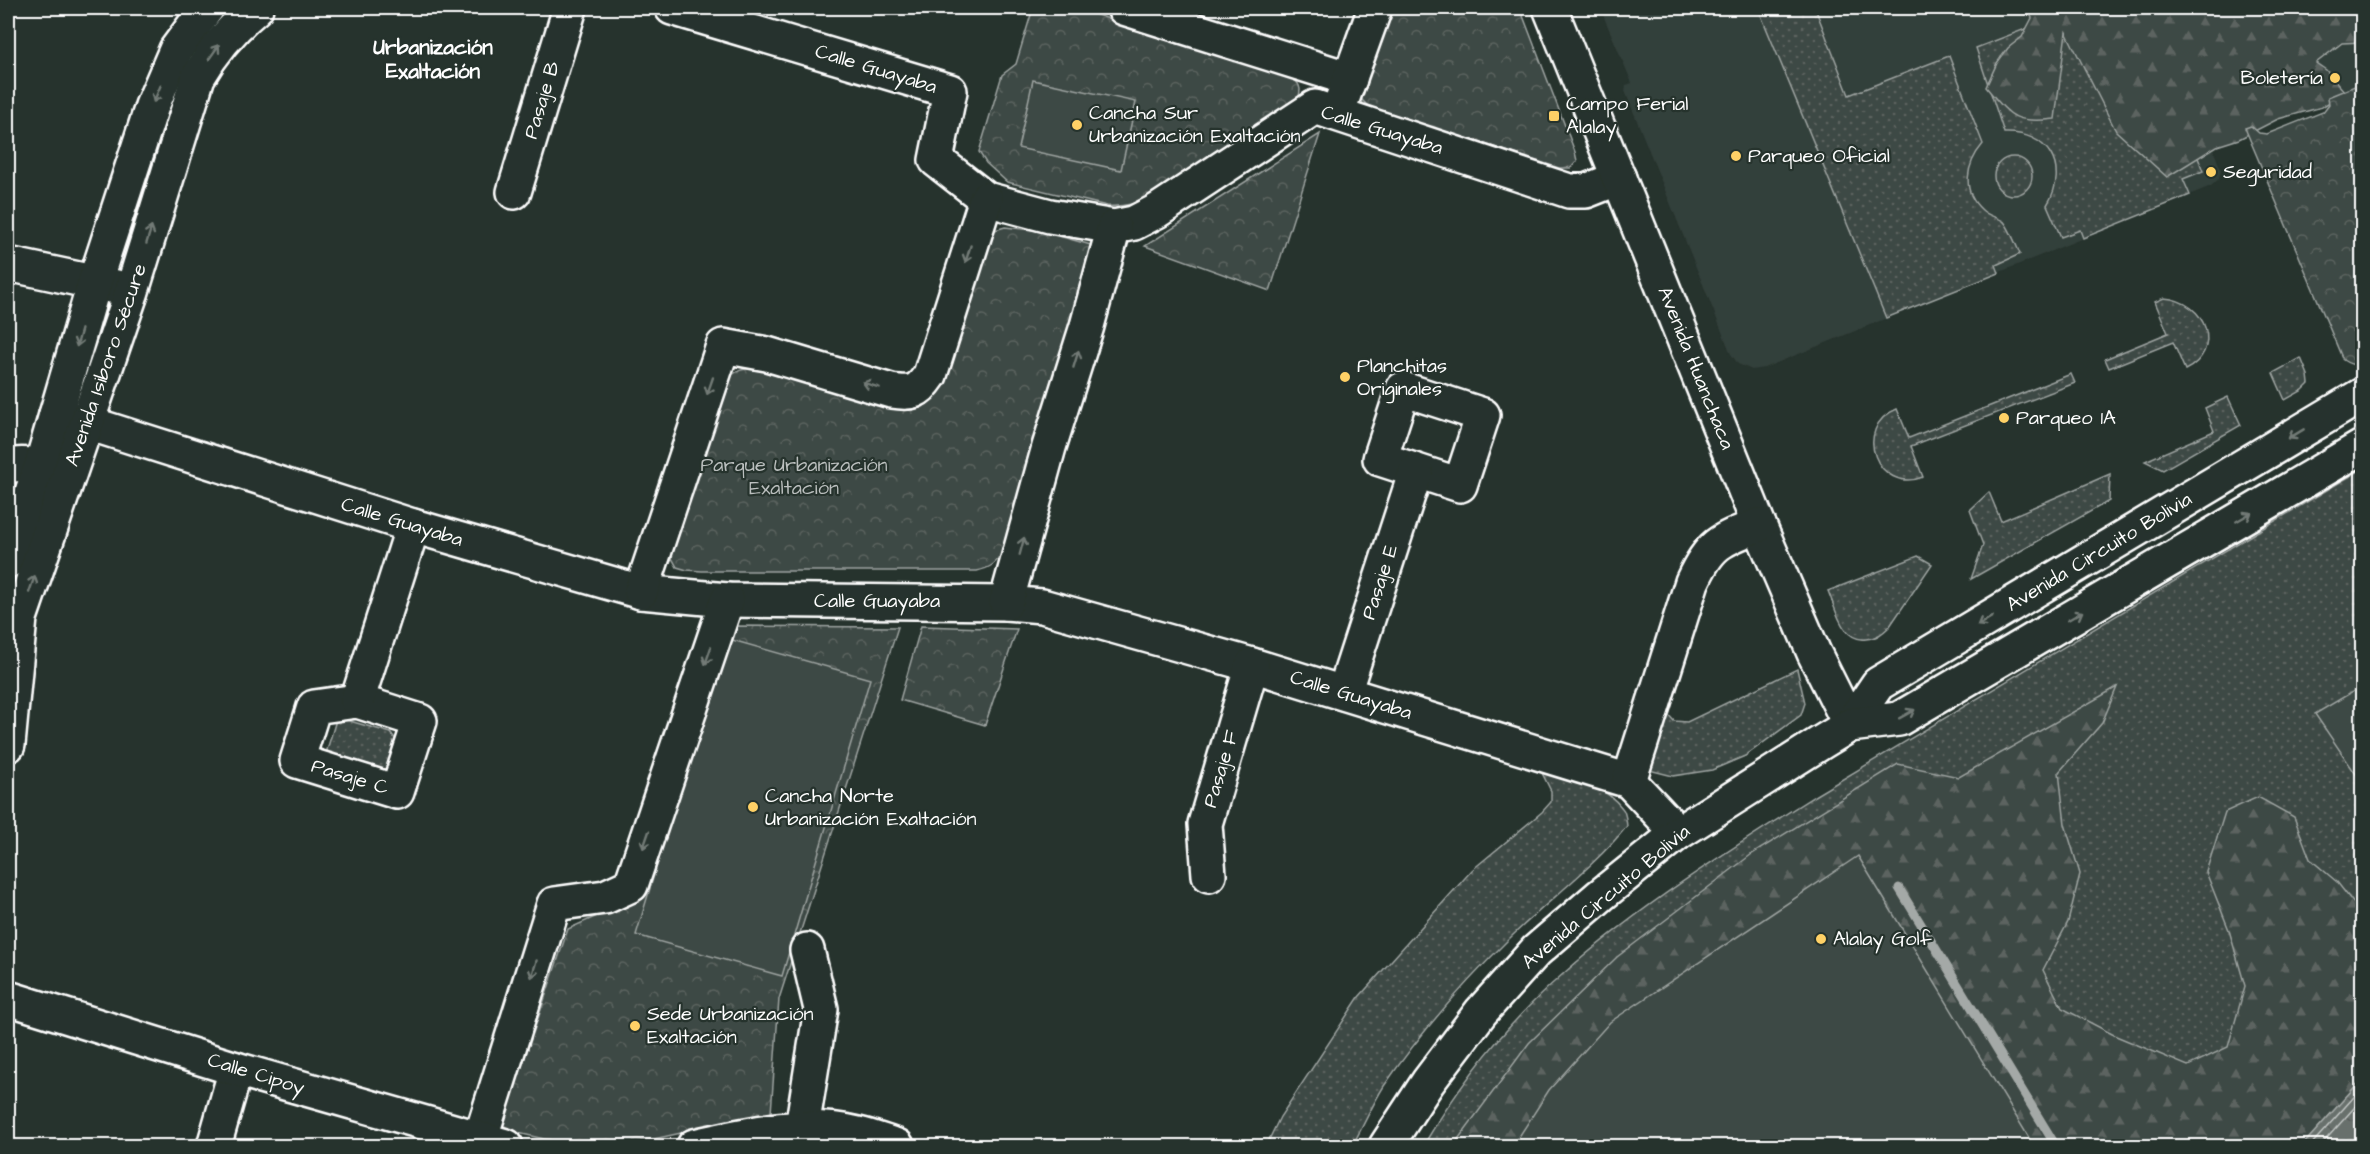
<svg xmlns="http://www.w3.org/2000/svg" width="2370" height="1154" font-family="'Architects Daughter',sans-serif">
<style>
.built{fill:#333f3a}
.grass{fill:url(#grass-dots);stroke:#9ea4a2;stroke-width:1.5}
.forest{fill:url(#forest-firs);stroke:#9ea4a2;stroke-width:1.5}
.park{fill:url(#park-crowns);stroke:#9ea4a2;stroke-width:1.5}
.pitch{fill:#3e4944;stroke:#9ea4a2;stroke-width:1.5}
.water{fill:url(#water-ripples);stroke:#a4a9a7;stroke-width:1.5}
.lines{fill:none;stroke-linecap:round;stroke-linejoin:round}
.shore{stroke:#c2c6c4;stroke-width:1.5}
.stream{stroke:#a4a9a7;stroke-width:9}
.minor-casing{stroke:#fff;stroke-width:38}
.major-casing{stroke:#fff;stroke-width:38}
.minor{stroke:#26332d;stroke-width:33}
.major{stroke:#26332d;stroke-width:33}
.oneway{stroke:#727a76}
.poi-dot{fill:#ffd166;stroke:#26332d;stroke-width:2}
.labels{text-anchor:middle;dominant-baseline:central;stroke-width:4.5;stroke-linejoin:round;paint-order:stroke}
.street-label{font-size:20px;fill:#fff;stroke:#26332d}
.poi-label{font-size:20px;fill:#fff;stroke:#26332d;text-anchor:start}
.park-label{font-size:20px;fill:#bbbfbe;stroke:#26332d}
.neighbourhood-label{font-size:21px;font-weight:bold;fill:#fff;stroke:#26332d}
</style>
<defs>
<pattern id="grass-dots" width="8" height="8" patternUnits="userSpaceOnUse" patternTransform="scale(1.5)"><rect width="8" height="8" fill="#3e4944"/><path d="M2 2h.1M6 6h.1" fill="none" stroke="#5b6460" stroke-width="1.8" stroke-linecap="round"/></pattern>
<pattern id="forest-firs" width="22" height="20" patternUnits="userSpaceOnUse" patternTransform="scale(1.5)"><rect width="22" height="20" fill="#3e4944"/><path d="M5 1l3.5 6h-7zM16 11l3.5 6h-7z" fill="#5b6460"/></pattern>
<pattern id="park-crowns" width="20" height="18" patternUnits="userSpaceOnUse" patternTransform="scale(1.5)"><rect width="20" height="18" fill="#3e4944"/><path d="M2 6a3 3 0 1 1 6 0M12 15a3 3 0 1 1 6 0" fill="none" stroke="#5b6460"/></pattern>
<pattern id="water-ripples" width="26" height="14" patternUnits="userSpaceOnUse" patternTransform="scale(1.5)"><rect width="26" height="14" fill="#67706c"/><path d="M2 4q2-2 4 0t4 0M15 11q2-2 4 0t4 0" fill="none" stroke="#575a59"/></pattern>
</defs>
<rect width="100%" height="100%" fill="#26332d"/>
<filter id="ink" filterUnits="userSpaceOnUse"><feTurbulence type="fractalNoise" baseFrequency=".0167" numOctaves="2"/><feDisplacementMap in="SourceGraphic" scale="12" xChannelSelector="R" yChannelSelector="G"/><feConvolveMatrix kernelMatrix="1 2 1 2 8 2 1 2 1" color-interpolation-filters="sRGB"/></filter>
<g filter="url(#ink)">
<path class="built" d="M1600,8H2362V83L2253,130L2210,141L2221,170L2219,179L2211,186L1764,368L1752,370L1738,364L1731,354L1625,91L1626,85L1632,83Z"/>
<g class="grass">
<path d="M1758,8H1815L1849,95L1949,56L1983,144C1966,164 1961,191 1982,210C1988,216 1997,217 2003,221C2008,224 2017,247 2020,254L1996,265L1999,273L1886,318Z"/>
<path d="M2080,8L2194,147L2203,171L2183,179L2190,195L2083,238L2080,230L2061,237L2047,205C2070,167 2048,131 2004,133L1976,48Z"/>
<path d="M224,9L227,18L129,256L120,255L187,50Z"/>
<circle cx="2013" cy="176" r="19"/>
<path d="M2164,298C2207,301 2224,351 2185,370L2173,342L2109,368L2105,359L2168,333L2155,302Z"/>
<path d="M2301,358L2308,375L2309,384L2303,390L2285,400L2273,373Z"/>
<path d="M2071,374L2075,383L1911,446L1923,477C1877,495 1851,427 1897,409L1909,438Z"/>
<path d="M2228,397L2241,425L2163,470L2145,461L2214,431L2205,408Z"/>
<path d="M2362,469V1079L2302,1146H1423C1460,1084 1508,1022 1563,974C1641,905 1729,850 1816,795Z"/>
<path d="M2110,474L2109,501L1971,579L1983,545L1970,510L1989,492L2001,521Z"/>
<path d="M1918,556L1932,564L1890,626C1883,633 1877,638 1866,639C1842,642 1836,609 1828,591Z"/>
<path d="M1797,669L1805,703L1801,715L1745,756L1712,770L1673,776L1645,769L1666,712L1674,721L1687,722Z"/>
<path d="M343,719L391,733L396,740L386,769L379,773L330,757L327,750L336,720Z"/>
<path d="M1538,765C1566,775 1603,783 1622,808C1626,812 1626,820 1627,826C1594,867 1550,899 1512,936C1465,982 1421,1032 1384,1086C1372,1105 1363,1127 1352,1146H1266L1280,1117L1359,997L1472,870L1542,812L1551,802V791Z"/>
</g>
<g class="forest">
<path d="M2027,8H2362V42L2342,43L2316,63L2326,70L2345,92L2322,107L2278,119L2239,139L2217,146L2167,177L2116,131L2066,32L2055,119C2014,124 2011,117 1986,87L1997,63L2008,48L2022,37L2032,18Z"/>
<path d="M2117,687L2102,723L2059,772L2065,824L2080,874L2068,922L2043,970L2062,1008L2116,1036L2188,1066L2228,1047L2245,986L2229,930L2206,872L2225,812L2258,797L2294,817L2310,859L2337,882L2362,914V1079L2302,1146H1453L1529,1043L1617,957L1752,854L1898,764L1959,777Z"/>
</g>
<g class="park">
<path d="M1033,8H1076L1295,80C1301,86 1301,91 1298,99L1149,198C1135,205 1123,207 1107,206L1007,182L986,163L979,152L1002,75L1016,64Z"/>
<path d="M1386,8H1520L1575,152L1577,161L1571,168H1559L1369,107L1362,100L1359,93Z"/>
<path d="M2362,83V365C2355,366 2349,364 2343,360L2245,128L2251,126L2259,133L2267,134L2323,112L2329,104L2328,97Z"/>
<path d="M1320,134L1270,291L1145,246Z"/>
<path d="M1005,227L1041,231L1091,245L1095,249L1002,553C996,564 990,568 977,571H702L687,570L677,567L671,556L672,543L730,376C739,369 747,367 758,369L905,410L923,407L937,392L985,239L995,230Z"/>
<path d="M730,626L898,627L779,999L771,1113L645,1141L612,1146L570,1145L501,1129L568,929L635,899Z"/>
<path d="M921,626L1017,629L985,725L900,700Z"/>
</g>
<g class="pitch">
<path d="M1033,80L1136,102L1121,170L1018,148Z"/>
<path d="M725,638L870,679L782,976L636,935Z"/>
<path d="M2362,686V783L2315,714Z"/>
<path d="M1858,856L2034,1146H1513L1549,1090L1610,1022Z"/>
</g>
<path class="water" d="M2362,1079V1146H2302Z"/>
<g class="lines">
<g class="shore">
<path d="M2310,1146L2362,1088"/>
<path d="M2320,1146L2362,1099"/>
</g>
<path class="stream" d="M1899,888L2056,1146"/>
<g class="minor-casing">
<g id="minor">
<path d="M672,8L950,91L936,160L986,199L1050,216L1114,227L1134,223L1157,211L1315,107L1569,191H1586L1619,178"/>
<path d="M1124,8L1350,79"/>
<path d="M1550,8L1759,525L1814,653L1850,725"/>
<path d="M1342,100L1375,8"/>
<path d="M514,192L570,8"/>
<path d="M8,264L116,287"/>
<path d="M1403,389L1483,415L1460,485L1380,459Z"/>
<path d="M56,415L88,423L413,526L641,592L727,600L1006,603L1042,606L1252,665L1629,781L1678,833"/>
<path d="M8,466C26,462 44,467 62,472"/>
<path d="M8,561L41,466L95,281L152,106L176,50L207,8"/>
<path d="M641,592L723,346L767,354L891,391C912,394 918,393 930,375L986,199"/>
<path d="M1006,603L1049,447L1087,326L1114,227"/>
<path d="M1344,693L1416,471"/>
<path d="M357,701L420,721L397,792L297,761L314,707Z"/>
<path d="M357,701L413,526"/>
<path d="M8,745L20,618L132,291L198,77C214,49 232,28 256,8"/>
<path d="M1629,781L1692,582C1710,543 1720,540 1759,525"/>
<path d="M1209,875L1205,824L1252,665"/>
<path d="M802,1128L821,1009L807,950"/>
<path d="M480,1140L554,904L605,897L631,885L727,600"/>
<path d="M214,1146L236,1069"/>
</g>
</g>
<g class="major-casing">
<g id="major">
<path d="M1850,725L1878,684L2362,395"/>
<path d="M8,998L236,1069L506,1146"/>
<path d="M694,1146C748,1134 802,1120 858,1134C871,1137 884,1142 897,1146"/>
<path d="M1386,1146L1428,1082L1481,1012L1536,951L1601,895L1678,833L1822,742L1850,725L1899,719L2362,447"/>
</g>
</g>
<use href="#minor" class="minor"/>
<use href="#major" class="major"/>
</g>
<defs><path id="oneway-shaft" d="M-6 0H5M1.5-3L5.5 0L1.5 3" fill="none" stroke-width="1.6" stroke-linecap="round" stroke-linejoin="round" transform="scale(1.5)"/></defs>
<g class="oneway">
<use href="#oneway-shaft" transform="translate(214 52) rotate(-55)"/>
<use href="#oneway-shaft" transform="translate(157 94) rotate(113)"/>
<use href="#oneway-shaft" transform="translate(149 235) rotate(-73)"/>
<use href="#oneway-shaft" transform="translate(968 254) rotate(107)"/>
<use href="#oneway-shaft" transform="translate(79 338) rotate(106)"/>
<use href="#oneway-shaft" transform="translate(1076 359) rotate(-73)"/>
<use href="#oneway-shaft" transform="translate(871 385) rotate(-163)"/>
<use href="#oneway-shaft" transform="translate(710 386) rotate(109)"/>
<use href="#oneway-shaft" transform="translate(2296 434) rotate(149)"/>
<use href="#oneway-shaft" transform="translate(2244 517) rotate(-30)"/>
<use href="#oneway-shaft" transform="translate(1022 546) rotate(-75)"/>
<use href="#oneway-shaft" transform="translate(32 584) rotate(-71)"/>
<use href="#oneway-shaft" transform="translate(2075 616) rotate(-30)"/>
<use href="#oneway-shaft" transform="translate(1985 621) rotate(149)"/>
<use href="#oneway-shaft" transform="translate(708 656) rotate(109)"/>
<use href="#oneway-shaft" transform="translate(1907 714) rotate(-29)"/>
<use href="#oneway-shaft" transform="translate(646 840) rotate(109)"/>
<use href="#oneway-shaft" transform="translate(534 969) rotate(107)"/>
</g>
</g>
<g class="poi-dot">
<circle cx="2335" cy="78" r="6"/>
<rect x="1548" y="110" width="12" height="12" rx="3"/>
<circle cx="1077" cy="125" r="6"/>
<circle cx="1736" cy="156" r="6"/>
<circle cx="2211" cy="172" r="6"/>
<circle cx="1345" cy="377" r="6"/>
<circle cx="2004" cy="418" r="6"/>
<circle cx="753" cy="807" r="6"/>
<circle cx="1821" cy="939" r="6"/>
<circle cx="635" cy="1026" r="6"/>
</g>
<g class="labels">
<g class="street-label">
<text transform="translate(876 69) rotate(17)">Calle Guayaba</text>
<text transform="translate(542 100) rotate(-73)">Pasaje B</text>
<text transform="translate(1382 130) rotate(17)">Calle Guayaba</text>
<text transform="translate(106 365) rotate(-71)">Avenida Isiboro Sécure</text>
<text transform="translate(1696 368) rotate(68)">Avenida Huanchaca</text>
<text transform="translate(402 522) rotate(17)">Calle Guayaba</text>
<text transform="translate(2099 552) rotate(-31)">Avenida Circuito Bolivia</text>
<text transform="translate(1380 582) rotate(-72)">Pasaje E</text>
<text x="877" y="601">Calle Guayaba</text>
<text transform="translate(1351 695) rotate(17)">Calle Guayaba</text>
<text transform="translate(1221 769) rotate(-73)">Pasaje F</text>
<text transform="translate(350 777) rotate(17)">Pasaje C</text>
<text transform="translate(1606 897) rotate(-40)">Avenida Circuito Bolivia</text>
<text transform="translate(256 1074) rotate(17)">Calle Cipoy</text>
</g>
<g class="poi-label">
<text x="2323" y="78" text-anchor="end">Boletería</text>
<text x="1566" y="104">Campo Ferial<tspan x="1566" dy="23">Alalay</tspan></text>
<text x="1089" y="113">Cancha Sur<tspan x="1089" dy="23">Urbanización Exaltación</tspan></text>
<text x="1748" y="156">Parqueo Oficial</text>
<text x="2223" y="172">Seguridad</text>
<text x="1357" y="366">Planchitas<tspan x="1357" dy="23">Originales</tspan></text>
<text x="2016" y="418">Parqueo 1A</text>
<text x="765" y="796">Cancha Norte<tspan x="765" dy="23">Urbanización Exaltación</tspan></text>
<text x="1833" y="939">Alalay Golf</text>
<text x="647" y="1014">Sede Urbanización<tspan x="647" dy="23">Exaltación</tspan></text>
</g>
<g class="park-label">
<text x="794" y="465">Parque Urbanización<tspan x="794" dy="23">Exaltación</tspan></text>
</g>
<g class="neighbourhood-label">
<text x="433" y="47">Urbanización<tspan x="433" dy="24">Exaltación</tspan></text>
</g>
</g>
<rect width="2370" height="1154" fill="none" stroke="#26332d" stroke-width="30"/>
<rect x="15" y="15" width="2340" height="1124" fill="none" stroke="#fff" stroke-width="2" filter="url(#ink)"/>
</svg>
